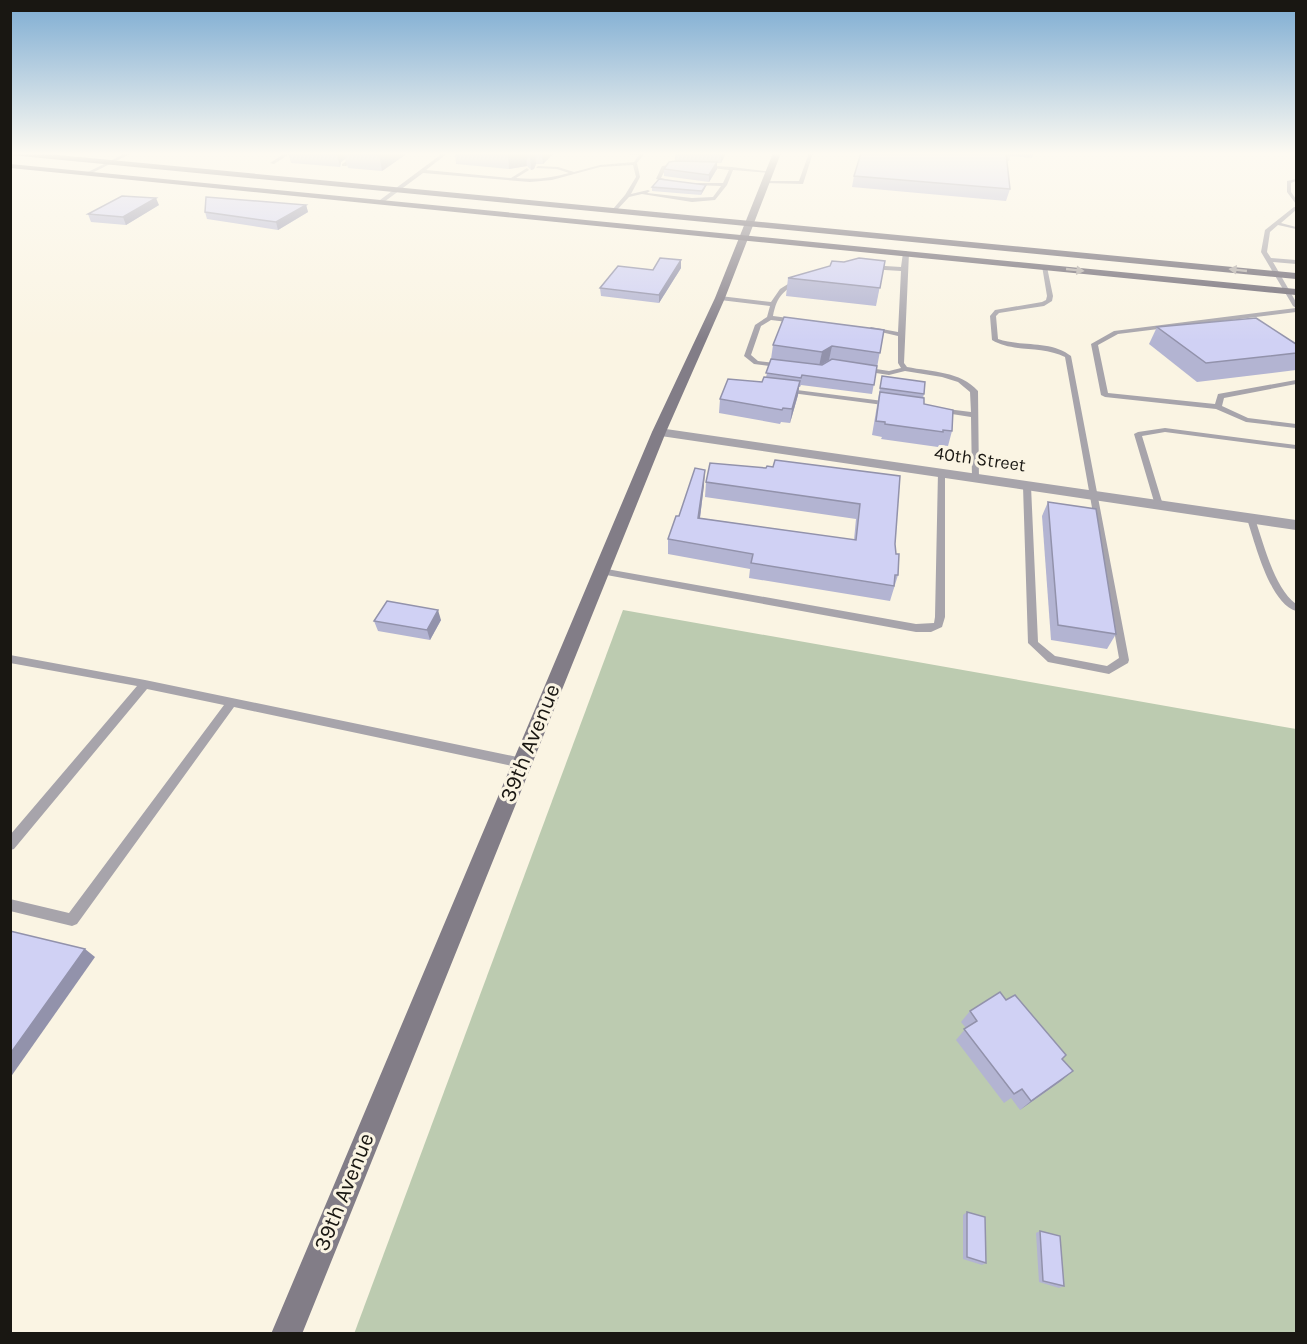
<svg xmlns="http://www.w3.org/2000/svg" width="1307" height="1344" font-family="Karla,sans-serif">
<style>
.green{fill:#bccbb0}
.lines{fill:none;stroke-linecap:round;stroke-linejoin:round}
.lane{fill:#a7a4ab;fill-rule:evenodd}
.street{fill:#a7a4ab;fill-rule:evenodd}
.secondary{fill:#827d87;fill-rule:evenodd}
.primary{fill:#68626e;fill-rule:evenodd}
.wall{fill:#b3b4d2}
.shaded-wall{fill:#9292ab}
.building{fill:#d0d1f4;stroke:#9292ab;stroke-width:1.5}
.oneway{fill:#b1aba8}
.labels{text-anchor:middle;dominant-baseline:central;stroke-width:6;stroke-linejoin:round;paint-order:stroke}
.far-street-label{font-size:18px;fill:#191712;stroke:#faf4e3}
.street-label{font-size:22px;fill:#191712;stroke:#faf4e3}
</style>
<rect width="100%" height="100%" fill="#faf4e3"/>
<path class="green" d="M623,610L1296,729V1333L354,1334Z"/>
<g class="lines">
<g class="lane">
<path d="M126,153H132L88,175L84,174Z"/>
<path d="M285,153H291L274,164L270,163Z"/>
<path d="M359,153H364L346,166H342V164Z"/>
<path d="M443,153H448L426,170L511,178L527,168L529,170L516,178C535,180 551,178 569,173L557,169L536,168L538,166L558,167L574,172L600,165L634,162L639,155L614,153H645L637,163L640,177L631,194L648,190L650,191L647,193L692,198L713,197L721,186L693,185L691,183H723L729,170L704,167L702,165L732,167L772,172L770,173L733,170L727,185L715,200L692,202L642,194L629,197L616,211L613,209L625,195L636,177L633,165L600,167L552,180L530,182L423,173L384,202H380V200Z"/>
<path d="M809,153H813L803,184L765,183L763,182L765,181H799Z"/>
<path d="M682,163V165L666,168L661,178L674,181V183L656,179L662,166Z"/>
<path d="M1296,179V181L1291,183V192L1296,199V204L1287,192V181Z"/>
<path d="M1294,207H1296V210L1281,223L1296,227V229L1278,225L1270,232L1267,252L1271,258L1296,260V264L1273,262L1296,302V308L1293,306L1261,252L1265,230Z"/>
<path d="M906,251L909,253L904,363L907,367C932,372 960,371 978,391L979,481H973L972,479L971,417L939,412L935,410L939,408L971,412L970,392L958,382L942,377L905,371L889,375L863,371L859,369L863,367L889,371L901,368L898,363V336L868,329L871,327L898,332L901,271L869,269L866,267L869,265L901,267L903,253Z"/>
<path d="M1042,266L1047,267L1053,296L1052,301L1044,306L999,313L996,316L998,339C1022,347 1051,340 1071,356L1129,660L1128,663L1109,674L1048,662L1028,643L1023,486L1027,483L1031,486L1038,642L1055,656L1107,666L1119,658L1065,357C1042,345 1013,353 992,340L990,316L995,310L1042,302L1046,300L1047,296Z"/>
<path d="M796,279L801,280C784,291 777,295 773,316L796,319L799,321L796,323L771,320L761,326L751,355L758,361L784,364L787,366L784,368L754,364L744,356L755,325L767,317L770,306L720,300L717,298L720,296L771,302L780,289Z"/>
<path d="M1296,308V312L1118,334L1098,345L1108,393L1215,404L1218,394L1296,380V384L1224,398L1222,406L1248,418L1296,424V428L1246,422L1216,409L1105,397L1101,395L1091,344L1114,331Z"/>
<path d="M781,388L891,402L895,404L891,406L784,392H781Z"/>
<path d="M1165,428L1296,445V449L1165,432L1142,436L1163,505L1159,508L1155,505L1134,434L1138,432Z"/>
<path d="M938,472H944L945,474V617L942,627L931,632H916L601,574L596,571L601,568L916,624L934,623L935,617Z"/>
<path d="M1251,516L1255,519C1264,544 1274,588 1296,604V611C1270,604 1255,543 1247,519Z"/>
<path d="M10,655L145,680L522,758L526,760L528,763L526,766L522,768L234,707L77,924L72,926L10,911V899L69,913L224,705L147,689L14,849L10,850V835L137,686L10,663Z"/>
</g>
<path class="street" d="M659,428L1296,520V530L654,435L652,432Z"/>
<path class="secondary" d="M773,153H781L725,298L666,432L302,1334H271L652,432L715,298Z"/>
<g class="primary">
<path d="M10,153H37L1296,273V279L10,155Z"/>
<path d="M10,164L1296,289V295L10,168Z"/>
</g>
</g>
<g class="wall">
<path d="M288,153H408L382,171L348,168L345,159L341,162L340,167L291,163Z"/>
<path d="M455,153H554L543,164H536L534,169L531,170L527,166L509,169L456,164Z"/>
<path d="M675,153H726L721,163H717V169L709,182L664,176V169L675,161Z"/>
<path d="M861,153H1034L1032,158L1010,156L1009,161H1007L1010,189L1006,201L852,187L854,176Z"/>
<path d="M706,185L705,188L701,195L652,191V187Z"/>
<path d="M159,205L126,225L91,222L88,214Z"/>
<path d="M306,205L308,212L278,230L207,219L205,212Z"/>
<path d="M885,261L876,306L786,296L788,278L844,262Z"/>
<path d="M681,268L659,303L601,296L600,288L653,270Z"/>
<path d="M1157,327L1296,344V370L1197,382L1149,344Z"/>
<path d="M884,330L872,394L801,385L800,387H799L798,395L790,423L781,422L780,424L719,413L720,399L762,382L766,377L771,359L773,345Z"/>
<path d="M882,376L924,394L923,398L924,404L952,431L948,446L939,445L938,447L881,439L882,437L872,435Z"/>
<path d="M766,468L900,476L895,544L898,575L890,601L749,578L750,569L668,554V539L679,516L704,485L700,518L854,540L856,519L705,497L706,482Z"/>
<path d="M1048,502L1116,634L1107,649L1051,640L1042,516Z"/>
<path d="M441,620L430,640L378,631L374,621Z"/>
<path d="M1006,1000L1062,1059L1061,1081L1020,1110L1011,1098L1004,1103L956,1040L966,1028L961,1022L970,1011Z"/>
<path d="M967,1212L986,1263L982,1265L963,1259V1215Z"/>
<path d="M1040,1231L1064,1286L1059,1288L1039,1282L1036,1233Z"/>
</g>
<g class="shaded-wall">
<path d="M337,153H344L345,159L341,162L340,167Z"/>
<path d="M379,153H408L382,171Z"/>
<path d="M508,153H526L527,166L509,169Z"/>
<path d="M530,153H535L536,164L534,169L531,170Z"/>
<path d="M542,153H554L543,164Z"/>
<path d="M721,153H726L721,163Z"/>
<path d="M717,162V169L709,182V175Z"/>
<path d="M706,185L705,188L701,195L702,191Z"/>
<path d="M156,198L159,205L126,225L123,217Z"/>
<path d="M306,205L308,212L278,230L276,222Z"/>
<path d="M681,260V268L659,303V295Z"/>
<path d="M832,346L829,360L819,366L822,352Z"/>
<path d="M800,381L798,395L790,423L792,409Z"/>
<path d="M705,470L704,485L698,533V518Z"/>
<path d="M438,610L441,620L430,640L427,630Z"/>
<path d="M85,949L95,957L10,1078V1054Z"/>
<path d="M1073,1071L1061,1081L1020,1110L1031,1101Z"/>
</g>
<g class="building">
<path d="M861,153H1006L1010,189L854,176Z"/>
<path d="M676,161L717,162L709,175L664,169L669,162Z"/>
<path d="M659,179L706,185L702,191L652,187Z"/>
<path d="M122,196L156,198L123,217L88,214Z"/>
<path d="M206,197L306,205L276,222L205,212Z"/>
<path d="M660,258L681,260L659,295L600,288L618,266L653,270Z"/>
<path d="M859,258L885,261L880,288L788,278L830,266L832,261L844,262Z"/>
<path d="M784,317L884,330L880,353L832,346L822,352L773,345Z"/>
<path d="M1256,318L1296,344V353L1206,363L1157,327Z"/>
<path d="M771,359L822,365L832,359L877,366L874,385L802,375L801,378L766,373Z"/>
<path d="M882,376L925,382L924,394L880,388Z"/>
<path d="M764,377L800,381L792,409L783,408L782,410L720,399L728,379L762,382Z"/>
<path d="M880,392L924,398V404L953,410L952,431L943,430V432L885,424V422L876,421Z"/>
<path d="M775,460L900,476L895,544L896,554H899L898,575H895L894,586L751,563L753,554L668,539L676,516H679L695,468L705,470L698,518L856,540L860,504L706,482L710,463L766,468L767,466L773,467Z"/>
<path d="M1048,502L1096,509L1116,634L1058,625Z"/>
<path d="M387,601L438,610L427,630L374,621Z"/>
<path d="M10,931L85,949L10,1054Z"/>
<path d="M1000,992L1006,1000L1015,995L1066,1055L1062,1059L1073,1071L1031,1101L1022,1089L1014,1094L964,1029L977,1021L970,1011Z"/>
<path d="M967,1212L985,1217L986,1263L967,1257Z"/>
<path d="M1040,1231L1060,1236L1064,1286L1043,1281Z"/>
</g>
<defs><path id="oneway-solid" d="M-6-.8H1V-3.2L6.5 0L1 3.2V.8H-6Z" transform="scale(1.5)"/></defs>
<g class="oneway">
<use href="#oneway-solid" transform="translate(1075 270) rotate(6)"/>
<use href="#oneway-solid" transform="translate(1238 270) rotate(-174)"/>
</g>
<linearGradient id="sky" x2="0" y2="1"><stop stop-color="#7dacd2"/><stop offset="0.45" stop-color="#fdfaf2"/><stop offset="1" stop-color="#fdfaf2" stop-opacity="0"/></linearGradient>
<rect width="1307" height="341" fill="url(#sky)"/>
<g class="labels">
<g class="far-street-label">
<text transform="translate(980 459) rotate(8)">40th Street</text>
</g>
<g class="street-label">
<text transform="translate(530 743) rotate(-68)">39th Avenue</text>
<text transform="translate(344 1192) rotate(-68)">39th Avenue</text>
</g>
</g>
<rect width="1307" height="1344" fill="none" stroke="#191712" stroke-width="24"/>
</svg>
